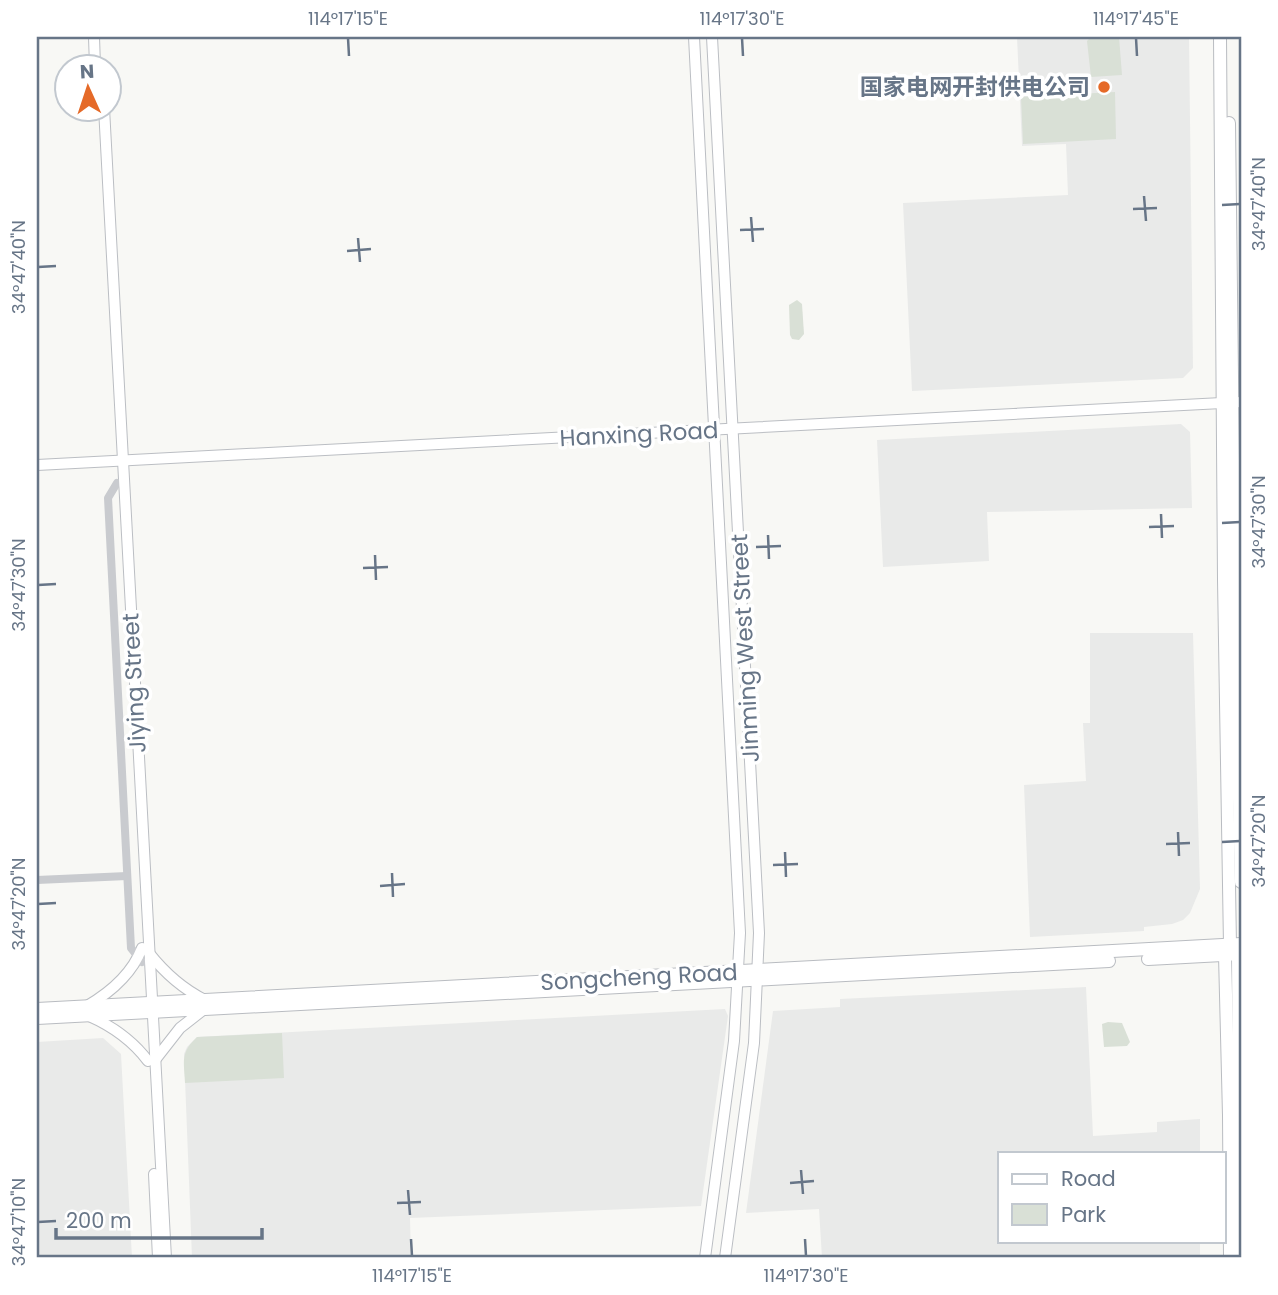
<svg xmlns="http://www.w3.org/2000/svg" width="1278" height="1295" font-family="Poppins,'Noto Sans SC',sans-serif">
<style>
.built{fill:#e9eae9}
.green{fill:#d9e0d6}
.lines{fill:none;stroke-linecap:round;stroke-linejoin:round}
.secondary-casing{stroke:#bbbec3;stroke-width:12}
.primary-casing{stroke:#b9bcc1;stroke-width:14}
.street{stroke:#c9cbcf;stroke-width:8}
.secondary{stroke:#fff;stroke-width:10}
.primary{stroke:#fff;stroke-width:12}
.ticks{fill:none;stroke:#677587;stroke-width:2.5}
.poi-dot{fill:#e56a28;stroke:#fff;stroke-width:2.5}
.labels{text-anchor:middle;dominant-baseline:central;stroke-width:7;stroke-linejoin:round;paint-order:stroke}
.poi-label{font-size:23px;font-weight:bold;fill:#677587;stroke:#fff;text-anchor:end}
.street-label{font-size:23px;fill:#677587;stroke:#fff}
.neatline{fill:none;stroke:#677587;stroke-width:2.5}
.ticks-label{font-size:18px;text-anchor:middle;fill:#677587}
</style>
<rect width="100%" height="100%" fill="#f8f8f5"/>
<g class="built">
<path d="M1017,37H1189L1193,368L1183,378L912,391L903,203L1068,195L1066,144L1022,146Z"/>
<path d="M1181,424L1190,432L1192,508L987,512L989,561L883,567L877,440Z"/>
<path d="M1090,633H1193L1200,889L1190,913L1183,920L1172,924L1144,927V931L1030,937L1024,785L1086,781L1083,723H1090Z"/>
<path d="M1086,987L1093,1136L1157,1132V1122L1200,1119V1153H1000V1241H1200V1258H822L819,1209L746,1213L773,1011L840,1007V999Z"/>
<path d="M725,1009L728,1016L701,1206L410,1218L411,1258H192L184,1054L187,1047L197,1037Z"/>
<path d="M103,1038L121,1054L132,1258H37V1042Z"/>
</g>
<g class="green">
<path d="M1091,37H1119L1122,75L1091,77L1087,41Z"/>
<path d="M1115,92L1116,139L1023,144L1021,97Z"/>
<path d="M797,300L802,304L804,334L799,340L792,339L790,335L789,305Z"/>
<path d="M1108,1022L1122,1023L1130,1042L1127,1046L1104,1047L1102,1024Z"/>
<path d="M282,1033L284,1078L185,1083C184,1061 180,1053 197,1037Z"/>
</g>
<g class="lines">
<g class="secondary-casing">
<g id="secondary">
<path d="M94,37L95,66"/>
<path d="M694,37L740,933L734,1041L705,1258"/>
<path d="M712,37L759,933L754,1043L725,1258"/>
<path d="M104,108L166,1258"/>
<path d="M37,465L1241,402"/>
<path d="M149,953C164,972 183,989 205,1000"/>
<path d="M87,1006C111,992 132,974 142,948"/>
<path d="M89,1016C112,1026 132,1040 148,1061"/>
<path d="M155,1060L180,1028L203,1010"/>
<path d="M154,1174L158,1258"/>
</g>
</g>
<g class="primary-casing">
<g id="primary">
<path d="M1220,37L1224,580L1230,945L1225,955L1229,1115L1230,1258"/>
<path d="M1229,123L1235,629L1241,882"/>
<path d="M1148,959L1241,954"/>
<path d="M37,1009L1241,944"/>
<path d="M37,1018L1109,961"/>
<path d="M1240,1258L1238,954L1241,948"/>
</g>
</g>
<g class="street">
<path d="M117,483L108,498L131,948L142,962"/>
<path d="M37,880L127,876"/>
</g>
<use href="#secondary" class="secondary"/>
<use href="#primary" class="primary"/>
</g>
<path class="ticks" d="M348,38L349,56M742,38L743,56M1136,38L1137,56M1144,196L1146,221M1222,205L1240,204M1133,209L1157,208M751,217L753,242M740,230L764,229M358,238L360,262M347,251L371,249M38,267L56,266M1161,514L1162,538M1222,523L1240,522M1149,527L1174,526M768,535L769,559M756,547L781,546M375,555L376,580M363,568L388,567M38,585L56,584M1178,832L1179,856M1222,842L1240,841M1166,844L1190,843M785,852L786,877M773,865L798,864M392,873L393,897M380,886L405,884M38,904L56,903M801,1170L803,1194M790,1183L814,1181M408,1190L410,1215M397,1203L421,1202M38,1222L56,1221M411,1239L412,1256M805,1239L806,1256"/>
<circle class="poi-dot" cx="1104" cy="87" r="7"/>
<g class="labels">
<g class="poi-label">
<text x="1090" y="87">国家电网开封供电公司</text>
</g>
<g class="street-label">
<text transform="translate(639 434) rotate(-3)">Hanxing Road</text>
<text transform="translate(745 648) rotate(-93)">Jinming West Street</text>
<text transform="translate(134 683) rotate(-93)">Jiying Street</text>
<text transform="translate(639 977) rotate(-3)">Songcheng Road</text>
</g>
</g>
<rect width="1278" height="1295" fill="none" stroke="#ffffff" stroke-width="77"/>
<rect x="998" y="1152" width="228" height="91" fill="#ffffff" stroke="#c2c8cf" stroke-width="2"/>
<rect x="1012" y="1174" width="35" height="10" fill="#ffffff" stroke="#c2c8cf" stroke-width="2"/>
<text x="1061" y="1186" font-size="21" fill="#677587">Road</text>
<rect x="1012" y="1204" width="35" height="21" fill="#d9e0d6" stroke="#c2c8cf" stroke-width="2"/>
<text x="1061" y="1222" font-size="21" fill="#677587">Park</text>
<g transform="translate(88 88) rotate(357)"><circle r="33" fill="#ffffff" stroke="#c2c8cf" stroke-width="2"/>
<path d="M0-5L12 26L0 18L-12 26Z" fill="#e56a28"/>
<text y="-10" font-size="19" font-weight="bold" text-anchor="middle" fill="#677587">N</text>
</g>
<path d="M56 1228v10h206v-10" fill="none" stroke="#677587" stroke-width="3.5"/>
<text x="66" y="1228" font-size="21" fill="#677587" stroke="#ffffff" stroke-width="5" paint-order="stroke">200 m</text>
<rect x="38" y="38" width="1202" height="1218" class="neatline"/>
<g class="ticks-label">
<text x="348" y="25">114°17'15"E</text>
<text x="742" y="25">114°17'30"E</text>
<text x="1136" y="25">114°17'45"E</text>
<text transform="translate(1259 204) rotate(-90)" y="6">34°47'40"N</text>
<text transform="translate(19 267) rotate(-90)" y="6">34°47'40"N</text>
<text transform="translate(1259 522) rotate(-90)" y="6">34°47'30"N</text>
<text transform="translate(19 585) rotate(-90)" y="6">34°47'30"N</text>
<text transform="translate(1259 841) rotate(-90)" y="6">34°47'20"N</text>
<text transform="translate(19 904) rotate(-90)" y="6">34°47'20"N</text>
<text transform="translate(19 1222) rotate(-90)" y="6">34°47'10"N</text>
<text x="412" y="1282">114°17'15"E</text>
<text x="806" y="1282">114°17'30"E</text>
</g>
</svg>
